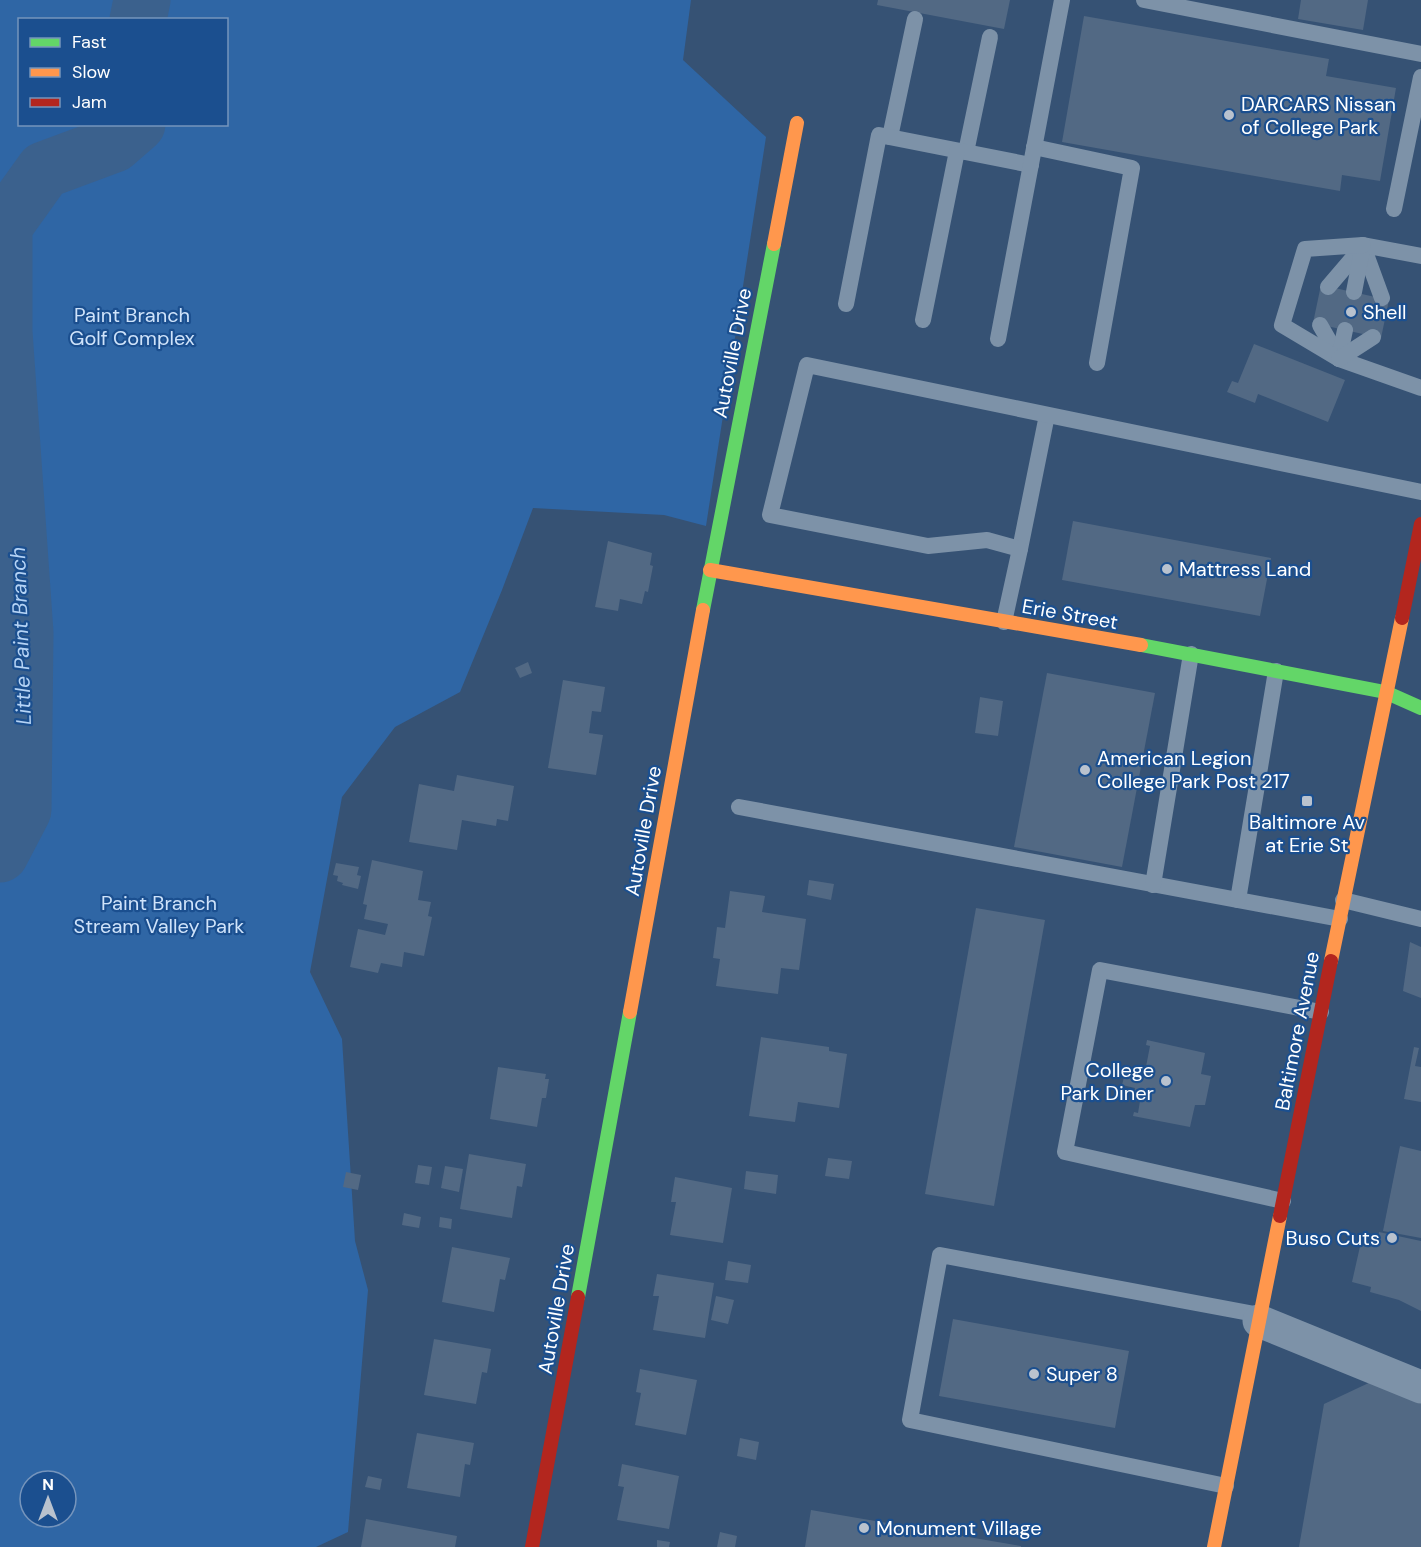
<svg xmlns="http://www.w3.org/2000/svg" width="1421" height="1547" font-family="'DM Sans',sans-serif">
<style>
.green{fill:#2f66a5;fill-rule:evenodd}
.lines{fill:none;stroke-linecap:round;stroke-linejoin:round}
.river{stroke:#3b618d;stroke-width:57}
.building{fill:#526984}
.lane{stroke:#7d92a8;stroke-width:16}
.street{stroke:#7d92a8;stroke-width:33}
.fast{stroke:#63d668;stroke-width:14}
.slow{stroke:#ff974d;stroke-width:14}
.jam{stroke:#b3261e;stroke-width:14}
.poi-dot{fill:#b9c2ce;stroke:#1b4f8f;stroke-width:2}
.labels{text-anchor:middle;dominant-baseline:central;stroke-width:4.5;stroke-linejoin:round;paint-order:stroke}
.poi-label{font-size:20px;fill:#fff;stroke:#1b4f8f;text-anchor:start}
.park-label{font-size:20px;fill:#cfe3fa;stroke:#1b4f8f}
.street-label{font-size:20px;fill:#fff;stroke:#1b4f8f}
.water-label{font-size:21px;font-style:italic;fill:#b5d3f5;stroke:#1b4f8f}
</style>
<rect width="100%" height="100%" fill="#365274"/>
<path class="green" d="M0,0H691L683,60L766,137L706,526L664,515L533,508L502,590L460,692L395,727L342,797L310,972L342,1039L355,1241L368,1290L348,1532L316,1547H0ZM20,20H226V124H20ZM30,1481H66V1517H30Z"/>
<g class="lines">
<g class="river">
<path d="M138,20L142,0"/>
<path d="M0,854L23,810L25,633L4,332V226L44,170L114,144L137,124"/>
</g>
</g>
<g class="building">
<path d="M878,0H1010L1004,29L877,5Z"/>
<path d="M1301,0H1368L1363,30L1298,19Z"/>
<path d="M1084,16L1329,59L1326,76L1396,88L1380,181L1342,175L1340,191L1062,142Z"/>
<path d="M1321,285L1389,300L1381,338L1313,323Z"/>
<path d="M1254,344L1345,380L1328,422L1258,394L1255,403L1227,392L1232,381L1238,383Z"/>
<path d="M1073,521L1271,558L1260,616L1062,580Z"/>
<path d="M608,541L652,553L650,565L653,566L648,592L645,591L642,604L620,599L618,611L595,607Z"/>
<path d="M528,662L532,673L520,678L515,668Z"/>
<path d="M1047,673L1155,693L1122,867L1014,847Z"/>
<path d="M563,680L605,687L601,712L592,711L589,733L603,735L596,775L548,768Z"/>
<path d="M980,697L1003,701L998,736L975,733Z"/>
<path d="M457,775L514,786L508,821L497,819L496,826L462,820L457,850L409,842L419,784L454,791Z"/>
<path d="M372,860L423,871L418,900L431,902L428,916L432,917L424,956L404,952L402,967L381,963L378,973L350,967L358,929L385,935L388,924L364,919L367,905L363,904Z"/>
<path d="M336,863L359,867L357,875L361,876L358,889L342,885L343,883L337,881L338,876L333,875Z"/>
<path d="M809,880L834,884L831,900L807,895Z"/>
<path d="M730,891L765,896L762,912L806,919L799,970L781,968L778,994L716,986L720,959L713,958L717,927L725,928Z"/>
<path d="M976,908L1045,920L994,1206L925,1194Z"/>
<path d="M1410,942L1421,947V998L1403,991Z"/>
<path d="M761,1037L829,1047V1051L847,1054L839,1108L798,1102L795,1122L749,1116Z"/>
<path d="M1147,1040L1205,1053L1201,1074L1211,1076L1205,1105H1195L1190,1127L1133,1116L1134,1112L1138,1113L1140,1101L1132,1100L1135,1088L1122,1085L1125,1073L1144,1077L1150,1046L1146,1045Z"/>
<path d="M1414,1047L1419,1048L1415,1066L1421,1067V1102L1404,1099Z"/>
<path d="M498,1067L546,1074L545,1079H549L546,1098H542L537,1127L490,1119Z"/>
<path d="M1400,1146L1421,1151V1238L1383,1231Z"/>
<path d="M469,1154L526,1164L522,1187L517,1186L512,1218L460,1209Z"/>
<path d="M828,1158L852,1161L849,1179L825,1176Z"/>
<path d="M418,1165L432,1167L429,1185L415,1183Z"/>
<path d="M445,1166L463,1169L459,1192L441,1188Z"/>
<path d="M746,1171L778,1175L776,1194L744,1189Z"/>
<path d="M346,1172L361,1175L358,1190L343,1187Z"/>
<path d="M675,1177L732,1188L723,1243L670,1235L676,1202H671Z"/>
<path d="M404,1213L421,1217L419,1228L402,1225Z"/>
<path d="M440,1217L452,1219L451,1229L439,1227Z"/>
<path d="M1379,1232L1421,1241V1311L1399,1300L1370,1292L1371,1287L1352,1282L1361,1242L1377,1245Z"/>
<path d="M452,1247L510,1258L505,1280L500,1279L494,1312L442,1302Z"/>
<path d="M728,1261L751,1265L748,1283L725,1280Z"/>
<path d="M657,1274L714,1283L705,1338L653,1330L659,1296H653Z"/>
<path d="M716,1296L734,1300L728,1324L711,1320Z"/>
<path d="M953,1319L1129,1351L1115,1428L939,1396Z"/>
<path d="M434,1339L491,1349L487,1373L482,1372L476,1404L424,1395Z"/>
<path d="M640,1369L697,1380L686,1435L635,1425L641,1393L636,1392Z"/>
<path d="M1375,1380L1421,1401V1547H1299L1324,1404Z"/>
<path d="M417,1433L474,1443L470,1465L465,1464L460,1497L407,1488Z"/>
<path d="M740,1438L759,1442L756,1460L737,1456Z"/>
<path d="M622,1464L679,1476L669,1529L617,1520L624,1487L618,1486Z"/>
<path d="M368,1476L382,1479L380,1490L365,1487Z"/>
<path d="M811,1510L1021,1546V1547H805Z"/>
<path d="M366,1519L457,1536L455,1547H361Z"/>
<path d="M720,1532L737,1536L735,1547H717Z"/>
<path d="M657,1540L670,1542L669,1547H657Z"/>
</g>
<g class="lines">
<g class="lane">
<path d="M1144,0L1421,54"/>
<path d="M890,137L915,19"/>
<path d="M1034,147L1132,168L1097,363"/>
<path d="M966,152L990,37"/>
<path d="M1394,209L1421,77"/>
<path d="M1363,246L1382,298"/>
<path d="M1328,287L1363,246"/>
<path d="M1354,292L1363,245L1421,256"/>
<path d="M846,304L879,135L1031,165"/>
<path d="M923,320L957,151"/>
<path d="M1320,325L1339,358"/>
<path d="M1345,330L1339,359L1421,388"/>
<path d="M998,339L1062,0"/>
<path d="M1339,359L1282,325L1305,249L1363,245"/>
<path d="M1339,359L1373,337"/>
<path d="M1020,549L1047,415"/>
<path d="M1004,622L1020,549L987,540L928,546L770,515L807,365L1421,492"/>
<path d="M739,807L1340,919"/>
<path d="M1153,885L1191,654"/>
<path d="M1238,900L1276,671"/>
<path d="M1343,900L1421,919"/>
<path d="M1283,1201L1065,1152L1100,970L1321,1012"/>
<path d="M1226,1486L910,1420L940,1255L1260,1315"/>
</g>
<path class="street" d="M1259,1321L1421,1387"/>
<g class="fast">
<path d="M703,610L774,244"/>
<path d="M1141,645L1385,692L1421,708"/>
<path d="M578,1297L630,1012"/>
</g>
<g class="slow">
<path d="M774,244L797,123"/>
<path d="M710,570L1141,645"/>
<path d="M1331,961L1402,618"/>
<path d="M630,1012L703,610"/>
<path d="M1214,1547L1280,1216"/>
</g>
<g class="jam">
<path d="M1402,618L1421,524"/>
<path d="M1280,1216L1331,961"/>
<path d="M532,1547L578,1297"/>
</g>
</g>
<g class="poi-dot">
<circle cx="1229" cy="115" r="6"/>
<circle cx="1351" cy="312" r="6"/>
<circle cx="1167" cy="569" r="6"/>
<circle cx="1085" cy="770" r="6"/>
<rect x="1301" y="795" width="12" height="12" rx="3"/>
<circle cx="1166" cy="1081" r="6"/>
<circle cx="1392" cy="1238" r="6"/>
<circle cx="1034" cy="1374" r="6"/>
<circle cx="864" cy="1528" r="6"/>
</g>
<g class="labels">
<g class="poi-label">
<text x="1241" y="104">DARCARS Nissan<tspan x="1241" dy="23">of College Park</tspan></text>
<text x="1363" y="312">Shell</text>
<text x="1179" y="569">Mattress Land</text>
<text x="1097" y="758">American Legion<tspan x="1097" dy="23">College Park Post 217</tspan></text>
<text x="1307" y="822" text-anchor="middle">Baltimore Av<tspan x="1307" dy="23">at Erie St</tspan></text>
<text x="1154" y="1070" text-anchor="end">College<tspan x="1154" dy="23">Park Diner</tspan></text>
<text x="1380" y="1238" text-anchor="end">Buso Cuts</text>
<text x="1046" y="1374">Super 8</text>
<text x="876" y="1528">Monument Village</text>
</g>
<g class="park-label">
<text x="132" y="315">Paint Branch<tspan x="132" dy="23">Golf Complex</tspan></text>
<text x="159" y="903">Paint Branch<tspan x="159" dy="23">Stream Valley Park</tspan></text>
</g>
<g class="street-label">
<text transform="translate(732 353) rotate(-79)">Autoville Drive</text>
<text transform="translate(1070 614) rotate(10)">Erie Street</text>
<text transform="translate(643 831) rotate(-80)">Autoville Drive</text>
<text transform="translate(1297 1031) rotate(-79)">Baltimore Avenue</text>
<text transform="translate(556 1309) rotate(-80)">Autoville Drive</text>
</g>
<g class="water-label">
<text transform="translate(21 636) rotate(-92)">Little Paint Branch</text>
</g>
</g>
<rect x="18" y="18" width="210" height="108" fill="#1b4f8f" stroke="#7695bc" stroke-width="1.5"/>
<rect x="30" y="38" width="30" height="9" fill="#63d668" stroke="#7695bc" stroke-width="1.5"/>
<text x="72" y="48" font-size="18" fill="#ffffff">Fast</text>
<rect x="30" y="68" width="30" height="9" fill="#ff974d" stroke="#7695bc" stroke-width="1.5"/>
<text x="72" y="78" font-size="18" fill="#ffffff">Slow</text>
<rect x="30" y="98" width="30" height="9" fill="#b3261e" stroke="#7695bc" stroke-width="1.5"/>
<text x="72" y="108" font-size="18" fill="#ffffff">Jam</text>
<g transform="translate(48 1499)"><circle r="28" fill="#1b4f8f" stroke="#7695bc" stroke-width="1.5"/>
<path d="M0-4.5L10 22L0 15L-10 22Z" fill="#b9c2ce"/>
<text y="-9" font-size="16" font-weight="bold" text-anchor="middle" fill="#ffffff">N</text>
</g>
</svg>
